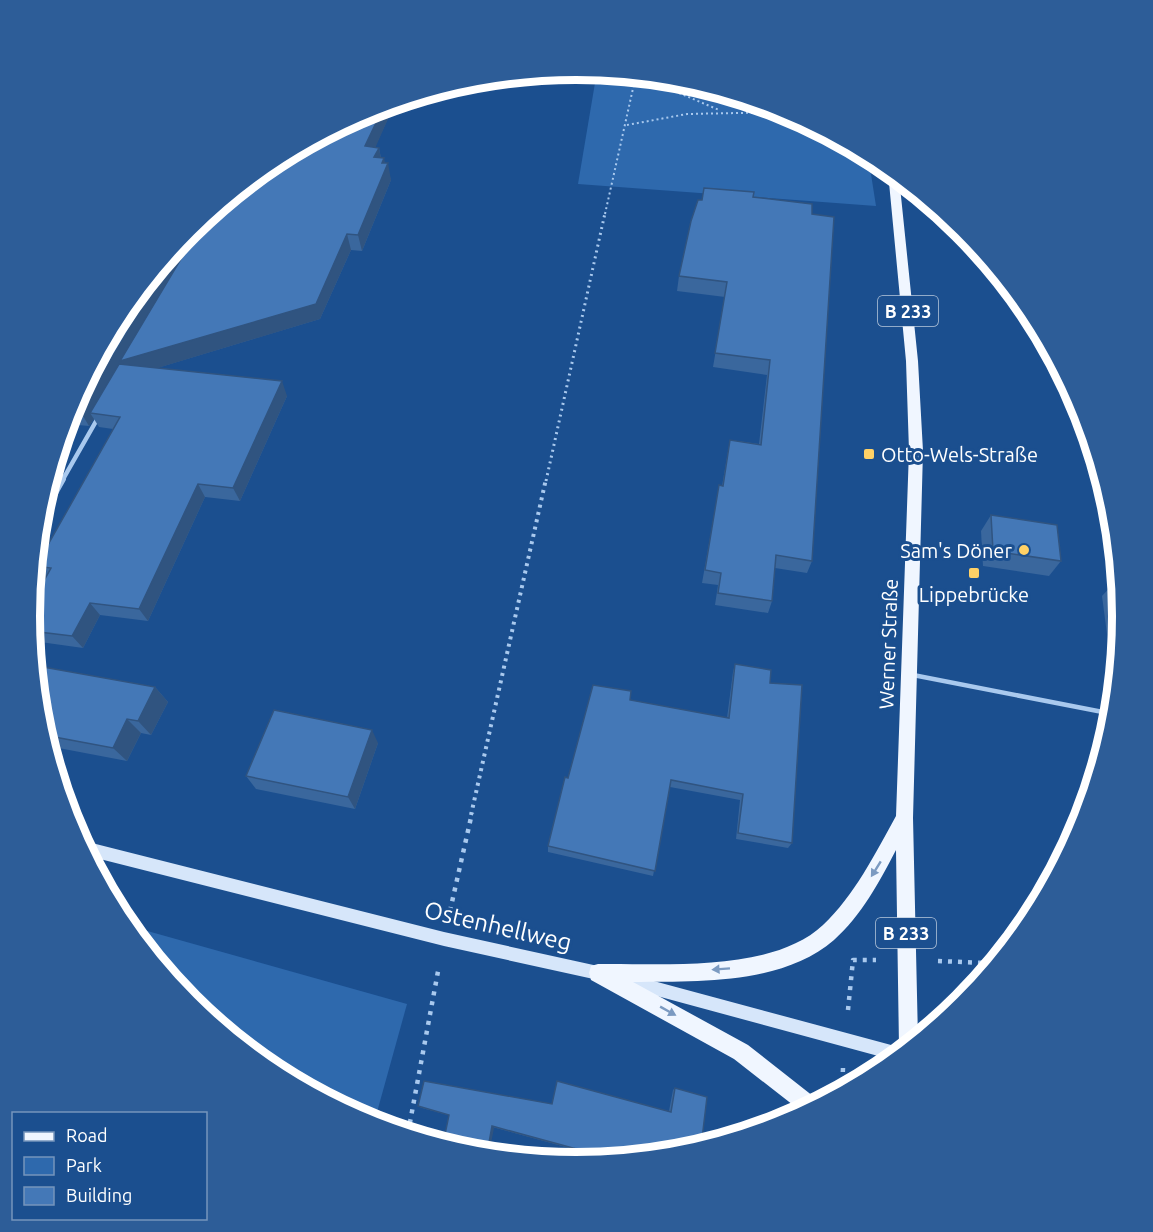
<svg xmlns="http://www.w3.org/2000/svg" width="1153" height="1232" font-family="Ubuntu,sans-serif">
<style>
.green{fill:#2e69ad}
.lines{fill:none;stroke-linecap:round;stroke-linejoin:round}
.path-far3{stroke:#a9c9ee;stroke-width:2;stroke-dasharray:2 3;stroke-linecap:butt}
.path-far2{stroke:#a9c9ee;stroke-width:3;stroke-dasharray:2 4;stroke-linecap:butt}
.path-far1{stroke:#a9c9ee;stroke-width:4;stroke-dasharray:3 4.5;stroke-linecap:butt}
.path{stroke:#a9c9ee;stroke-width:4.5;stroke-dasharray:4 6;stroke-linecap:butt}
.lane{stroke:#a9c9ee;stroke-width:4.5}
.street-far1{stroke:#a9c9ee;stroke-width:4.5}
.street{stroke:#a9c9ee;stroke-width:6}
.secondary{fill:#d6e6fa;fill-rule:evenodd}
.primary{fill:#f0f6ff;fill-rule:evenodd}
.wall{fill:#3a679d}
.shaded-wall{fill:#305480}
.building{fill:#4478b7;stroke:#305480;stroke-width:1.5}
.oneway{fill:#7b9ac1}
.poi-dot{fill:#ffd166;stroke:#1b4f8f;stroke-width:2}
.labels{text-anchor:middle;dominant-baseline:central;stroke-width:6;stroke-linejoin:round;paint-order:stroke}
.shield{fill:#1b4f8f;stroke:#bbcadd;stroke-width:1.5}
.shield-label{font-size:18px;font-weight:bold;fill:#fff}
.poi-label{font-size:20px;fill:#fff;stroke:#1b4f8f;text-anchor:start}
.street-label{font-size:20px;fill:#fff;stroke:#1b4f8f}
.near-street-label{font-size:24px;fill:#fff;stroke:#1b4f8f}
.rim{fill:none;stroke:#fff;stroke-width:8}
</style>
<rect width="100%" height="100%" fill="#1b4f8f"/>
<g class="green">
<path d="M597,71L683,80L786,111L868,155L876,206L578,184Z"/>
<path d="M126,925L407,1004L374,1123L273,1070L190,1002Z"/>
</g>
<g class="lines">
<g class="path-far3">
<path d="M648,77L665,87L719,110"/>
<path d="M627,125L687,114L788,112"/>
<path d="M605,214L636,75"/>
</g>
<path class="path-far2" d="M546,481L605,213"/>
<path class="path-far1" d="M471,815L546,479"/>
<g class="path">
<path d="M450,911L472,813"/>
<path d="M938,961L985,963L990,969"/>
<path d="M848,1010L853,960H876"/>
<path d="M843,1068L842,1088L845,1089"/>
<path d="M408,1133L439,966"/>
</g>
<path class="lane" d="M913,675L1113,714"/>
<path class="street-far1" d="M62,481L99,416"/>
<path class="street" d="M40,520L63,479"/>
<path class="secondary" d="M84,841L444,932L598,966L906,1049L893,1060L598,980L444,946L88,856L81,842Z"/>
<path class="primary" d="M890,170L899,177L918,361L923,451L913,818L918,1039L902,1053L899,1047L896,850C880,881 861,916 834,940C782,985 698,981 633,982L748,1045L818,1100L819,1103L802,1112L734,1059L591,980L589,973L591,966L598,964C663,963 772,973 823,925C854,896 875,854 896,816L909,451L906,361L888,172Z"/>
</g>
<g class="wall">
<path d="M395,103L375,147L379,148L381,158L385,163L391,180L362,251L351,250L320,319L157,368L287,396L240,501L205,497L148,621L100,615L83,648L33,641L30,616L46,577L36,566L113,429L99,427L94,419L89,426L67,424L72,407L368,111Z"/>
<path d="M753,197L812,214V561L807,573L775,568L772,601L768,613L715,605L718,585L702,583L717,498L722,486L730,440L759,444L767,375L713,367L725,297L677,291L679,276L702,200Z"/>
<path d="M1064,375L1077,400L1067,398Z"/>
<path d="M991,515L1061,561L1049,576L983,566L981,531Z"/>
<path d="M1117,580L1123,616L1119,659L1110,657L1102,596Z"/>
<path d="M735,664L770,683L792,843L788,848L736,839L740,800L670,787L653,876L548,852V846L568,778L727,718L733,672Z"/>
<path d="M155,687L168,702L151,735L141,733L127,761L48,746L40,722Z"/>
<path d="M378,743L355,809L256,789L246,776Z"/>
<path d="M675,1088L683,1152L610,1159L422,1108L418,1106L552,1104L669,1111L673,1090Z"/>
</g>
<g class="shaded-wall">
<path d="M395,103L369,162L365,146L384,106Z"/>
<path d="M379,148L382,164L374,157Z"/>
<path d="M384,158L386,168L388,163L391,180L362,251L358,235Z"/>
<path d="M217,207L347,234L351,250L320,319L128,377L90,413L94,419L89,426L80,411L184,237L190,229Z"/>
<path d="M282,381L287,396L240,501L233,488Z"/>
<path d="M198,484L205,497L148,621L139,609Z"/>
<path d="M90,603L100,615L83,648L72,636Z"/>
<path d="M155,687L168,702L151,735L138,721Z"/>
<path d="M127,719L141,733L127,761L113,748Z"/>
<path d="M372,730L378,743L355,809L348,797Z"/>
<path d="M492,1126L494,1128L489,1154H487Z"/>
</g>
<g class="building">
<path d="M384,106L365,146L379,148L374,157L384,158L382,163H388L358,235L347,234L316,304L120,361L206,217L273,161L368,111Z"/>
<path d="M704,188L754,192L753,197L812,204V214L834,217L812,561L776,555L772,601L718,593L721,573L705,570L719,485L723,486L730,440L761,445L770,360L715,353L727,282L679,276L691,221L698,200H702Z"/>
<path d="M184,237L80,411L71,410L122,312Z"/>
<path d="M119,364L282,381L233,488L198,484L139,609L90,603L72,636L31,631L30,616L31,604L51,568L36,566L120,417L90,413Z"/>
<path d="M991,515L1057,525L1061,561L993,551Z"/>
<path d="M1117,580L1120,581L1123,616L1122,623Z"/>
<path d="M735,664L771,670L770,683L802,685L792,843L738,833L743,794L671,780L655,871L548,846L565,777L568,778L593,685L631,691L630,700L729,718Z"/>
<path d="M43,667L155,687L138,721L127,719L113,748L44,735L40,722L36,679Z"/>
<path d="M274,710L372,730L348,797L246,776Z"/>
<path d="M424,1081L552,1104L557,1081L671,1112L675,1088L707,1097L701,1147L683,1152L613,1159L492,1126L487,1154L470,1152L443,1144L449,1115L418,1106Z"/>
</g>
<defs><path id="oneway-solid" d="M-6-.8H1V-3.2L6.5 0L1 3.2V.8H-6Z" transform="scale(1.5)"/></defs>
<g class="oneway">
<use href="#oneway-solid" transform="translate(876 869) rotate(122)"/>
<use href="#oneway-solid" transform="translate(721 969) rotate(176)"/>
<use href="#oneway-solid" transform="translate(668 1011) rotate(29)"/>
</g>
<g class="poi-dot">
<rect x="863" y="448" width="12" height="12" rx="3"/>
<circle cx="1024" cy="550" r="6"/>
<rect x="968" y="567" width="12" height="12" rx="3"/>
</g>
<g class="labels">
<g class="shield">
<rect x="878" y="296" width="60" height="30" rx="4.5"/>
<rect x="876" y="918" width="60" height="30" rx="4.5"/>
</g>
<g class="shield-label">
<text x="908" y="311">B 233</text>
<text x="906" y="933">B 233</text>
</g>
<g class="poi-label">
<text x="881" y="454">Otto-Wels-Straße</text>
<text x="1012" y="550" text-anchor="end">Sam's Döner</text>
<text x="974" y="594" text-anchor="middle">Lippebrücke</text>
</g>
<g class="street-label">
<text transform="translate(888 644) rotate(-88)">Werner Straße</text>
</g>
<g class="near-street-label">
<text transform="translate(498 926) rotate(13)">Ostenhellweg</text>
</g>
</g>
<path d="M0 0H1153V1232H0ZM40 616a536 536 0 1 1 1072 0a536 536 0 1 1-1072 0Z" fill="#2d5d98" fill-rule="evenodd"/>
<path class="rim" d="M40 616a536 536 0 1 1 1072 0a536 536 0 1 1-1072 0Z"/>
<rect x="12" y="1112" width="195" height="108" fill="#1b4f8f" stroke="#7695bc" stroke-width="1.5"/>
<rect x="24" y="1132" width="30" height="9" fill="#f0f6ff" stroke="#7695bc" stroke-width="1.5"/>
<text x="66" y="1142" font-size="18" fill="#ffffff">Road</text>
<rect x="24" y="1157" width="30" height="18" fill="#2e69ad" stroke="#7695bc" stroke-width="1.5"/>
<text x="66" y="1172" font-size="18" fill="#ffffff">Park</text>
<rect x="24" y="1187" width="30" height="18" fill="#4478b7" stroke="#7695bc" stroke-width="1.5"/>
<text x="66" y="1202" font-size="18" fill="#ffffff">Building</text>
</svg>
